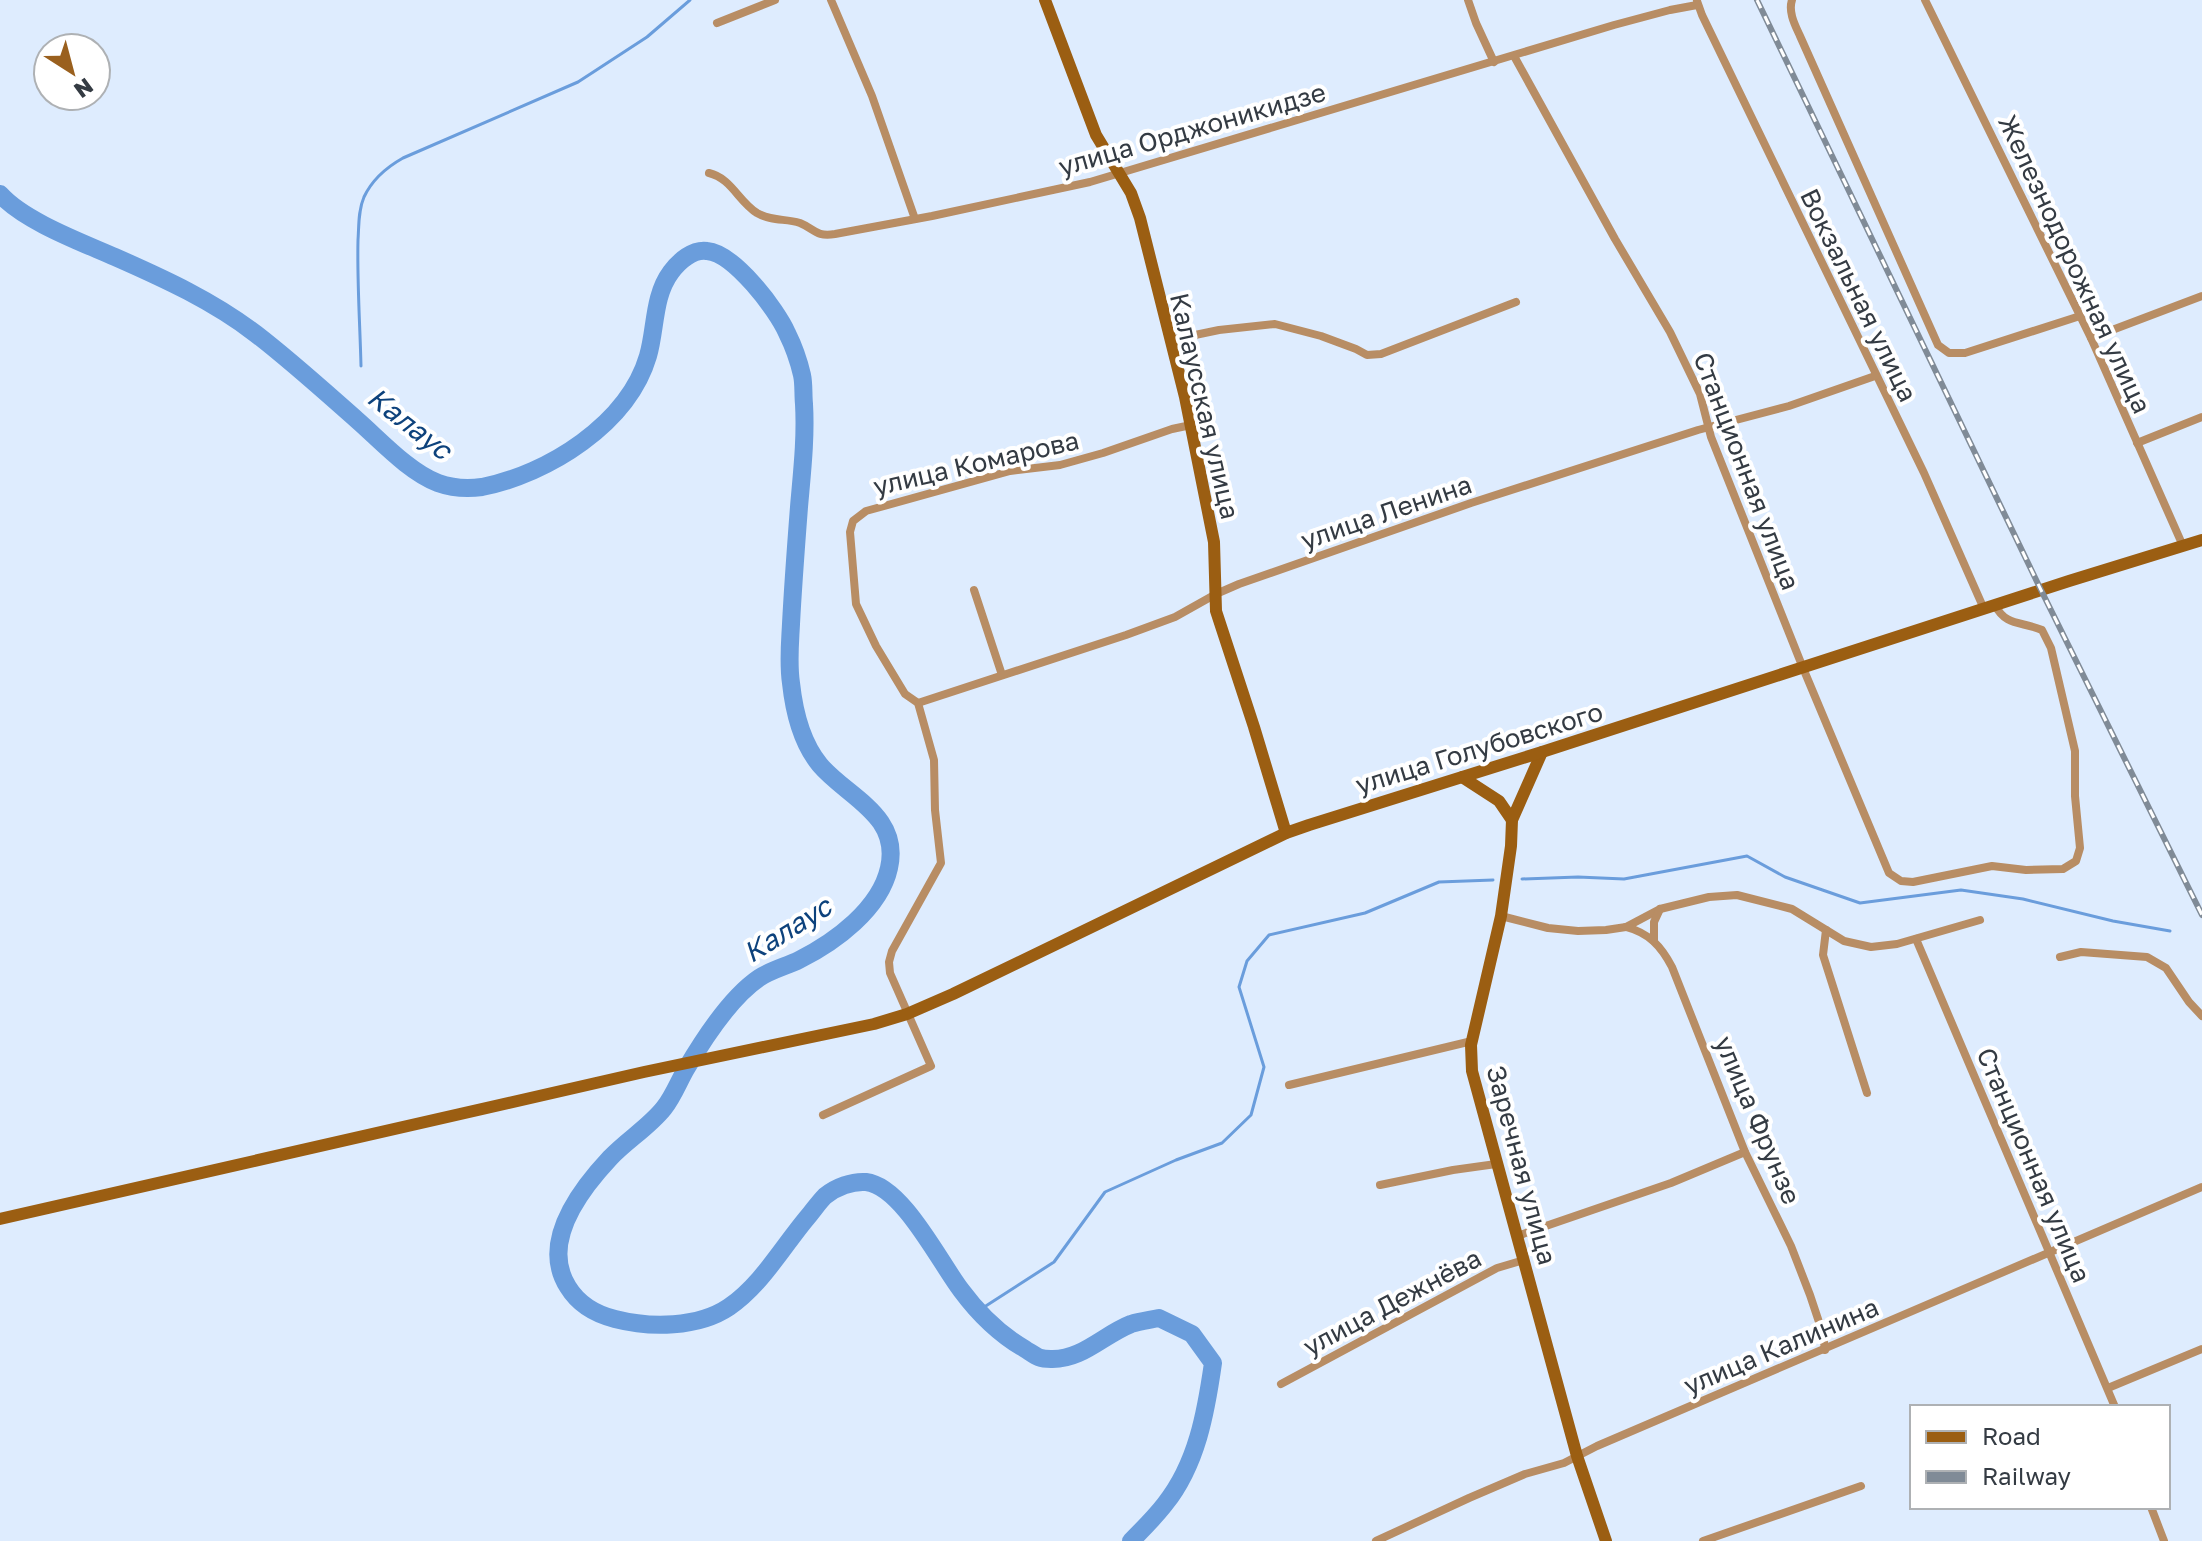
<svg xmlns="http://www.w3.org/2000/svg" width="2202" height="1541" font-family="'Golos Text',sans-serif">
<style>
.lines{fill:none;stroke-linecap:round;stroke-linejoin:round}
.stream{stroke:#6a9ddc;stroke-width:3}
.river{stroke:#6a9ddc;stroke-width:18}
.street{stroke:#b88d64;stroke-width:8}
.secondary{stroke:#9b5e12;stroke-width:12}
.rail-casing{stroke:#808b97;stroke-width:6}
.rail{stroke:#fff;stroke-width:3;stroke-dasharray:9;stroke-linecap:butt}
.labels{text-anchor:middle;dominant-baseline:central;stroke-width:8;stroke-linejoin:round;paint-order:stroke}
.street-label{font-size:26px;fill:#343b43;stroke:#fff}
.water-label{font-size:28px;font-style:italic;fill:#0d427c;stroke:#fff}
</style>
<rect width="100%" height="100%" fill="#deecfe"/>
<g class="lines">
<g class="stream">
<path d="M361,366C360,324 357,282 358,240C359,226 358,211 364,197C372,180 387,167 403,158L578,82L647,37L690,0"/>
<path d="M1522,879L1578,877L1624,879L1747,856L1785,877L1860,903L1961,890L2023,899L2113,921L2170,931"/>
<path d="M978,1311L1054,1262L1105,1192L1176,1160L1222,1143L1251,1115L1264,1067L1239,987L1247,961L1269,935L1365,913L1439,882L1493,880"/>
</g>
<path class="river" d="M0,194C24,221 81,242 115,257C165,279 213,301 256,334C291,361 324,391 357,420C381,441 409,472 438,483C452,488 468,489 482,487C548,474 628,424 648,356C656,329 653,296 671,272C679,261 693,249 707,251C734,253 777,310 787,333C793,345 799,362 802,375C804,384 803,394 804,404C806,438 802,472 799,507C796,546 793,585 791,624C790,644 788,663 791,683C794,711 801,742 820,765C847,797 901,815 889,868C880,909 835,942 799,960C787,966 771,970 759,978C731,997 703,1040 686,1069C679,1081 673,1097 664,1108C649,1127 627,1140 610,1158C580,1190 540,1243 568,1287C579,1305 595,1314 615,1319C650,1328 698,1328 729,1307C761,1285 782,1248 806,1219C813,1211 818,1203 825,1196C836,1187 852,1181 866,1182C902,1186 939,1261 961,1290C978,1313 999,1334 1025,1349C1036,1356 1038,1359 1051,1359C1082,1360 1103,1335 1131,1324C1140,1321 1150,1320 1159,1318L1192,1334L1213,1363C1206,1412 1197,1464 1165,1504C1155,1517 1143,1529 1131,1541"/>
<g class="street">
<path d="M831,0L872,96L915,219"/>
<path d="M1468,0L1476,23L1494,62"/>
<path d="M1792,0C1788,12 1795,25 1800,36L1938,345L1949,353H1965L2080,316"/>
<path d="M1925,0L2091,338L2183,546"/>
<path d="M1697,1L1702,15L1924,473L1984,609"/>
<path d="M717,23L775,0"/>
<path d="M1514,56L1615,239L1670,332L1700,394L1711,437L1803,668L1889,873L1901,881L1913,882L1992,866L2026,870L2063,869L2076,861L2080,848L2075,796V751L2051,648L2042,630C2022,621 2006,627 1995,605"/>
<path d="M709,173C731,178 739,202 757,213C773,222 785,218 800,223C815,229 815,237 835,234L932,216L1090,182L1614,25L1670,10L1697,5"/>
<path d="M2091,338L2202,296"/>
<path d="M1171,340L1219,330L1275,324L1321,336L1356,349L1367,355L1381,354L1516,302"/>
<path d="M2137,443L2202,417"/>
<path d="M974,590L1002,675"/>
<path d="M918,703L1126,635L1175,617L1216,594L1239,584L1471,503L1698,430L1789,406L1875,376"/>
<path d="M1501,916L1548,928L1578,931L1606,930L1626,927L1660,909L1709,897L1737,895L1792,909L1844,941L1871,947L1897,944L1980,920"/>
<path d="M1626,927C1649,933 1661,946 1672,967L1745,1152L1791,1246L1810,1295L1823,1334L1825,1350"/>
<path d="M1826,930L1823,955L1867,1093"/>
<path d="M1916,939L2115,1407"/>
<path d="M1654,941V922L1660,909"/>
<path d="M2060,957L2081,952L2147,957L2166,968L2189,1002L2202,1016"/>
<path d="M1289,1085L1472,1041"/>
<path d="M823,1115L931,1066L890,973L889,962L892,951L941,863L935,810L934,760L918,703L905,694L876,646L856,604L850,532L853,521L866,511L1010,471L1060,465L1103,453L1172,429L1191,425"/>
<path d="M1380,1185L1453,1170L1496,1164"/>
<path d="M1517,1236L1671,1183L1745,1152"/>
<path d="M1281,1384L1497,1268L1524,1260"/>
<path d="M2108,1388L2202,1349"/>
<path d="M2151,1507L2164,1541"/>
<path d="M1376,1541L1469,1498L1525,1474L1564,1463L1597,1446L2202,1187"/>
<path d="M1703,1541L1861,1486"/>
</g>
<g class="secondary">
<path d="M1045,0L1096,135L1131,193L1140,218L1185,397L1214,542L1216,611L1254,727L1286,833"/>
<path d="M1542,752L1512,820L1511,846L1501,916L1471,1045L1472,1071L1577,1456L1606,1541"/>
<path d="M1462,777L1499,801L1512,820"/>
<path d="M0,1219L644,1072L874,1024L907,1014L953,994L1286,833L1309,825L1542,752L2069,581L2202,540"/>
</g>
<g class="rail-casing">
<path id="rail" d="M1757,0L2041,590L2202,915"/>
</g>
<use href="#rail" class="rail"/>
</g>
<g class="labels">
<g class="street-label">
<text transform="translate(1192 129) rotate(-16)">улица Орджоникидзе</text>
<text transform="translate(2075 264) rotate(65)">Железнодорожная улица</text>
<text transform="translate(1859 295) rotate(64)">Вокзальная улица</text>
<text transform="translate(1205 406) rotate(77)">Калаусская улица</text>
<text transform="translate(976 463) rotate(-13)">улица Комарова</text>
<text transform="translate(1747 471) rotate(69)">Станционная улица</text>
<text transform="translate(1386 512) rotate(-19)">улица Ленина</text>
<text transform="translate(1479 748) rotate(-17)">улица Голубовского</text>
<text transform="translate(1758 1120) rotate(67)">улица Фрунзе</text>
<text transform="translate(1522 1165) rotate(75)">Заречная улица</text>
<text transform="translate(2034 1165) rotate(67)">Станционная улица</text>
<text transform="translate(1392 1302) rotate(-28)">улица Дежнёва</text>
<text transform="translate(1781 1346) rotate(-23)">улица Калинина</text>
</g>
<g class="water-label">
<text transform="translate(410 423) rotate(38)">Калаус</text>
<text transform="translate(787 929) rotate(-32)">Калаус</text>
</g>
</g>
<rect x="1910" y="1405" width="260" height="104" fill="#ffffff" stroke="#aeb1b4" stroke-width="2"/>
<rect x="1926" y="1431" width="40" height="12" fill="#9b5e12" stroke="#aeb1b4" stroke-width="2"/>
<text x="1982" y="1445" font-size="24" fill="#343b43">Road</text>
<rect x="1926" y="1471" width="40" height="12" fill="#808b97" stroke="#aeb1b4" stroke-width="2"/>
<text x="1982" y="1485" font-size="24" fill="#343b43">Railway</text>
<g transform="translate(72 72) rotate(144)"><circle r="38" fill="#ffffff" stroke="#aeb1b4" stroke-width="2"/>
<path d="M0-6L14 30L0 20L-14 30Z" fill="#9a601e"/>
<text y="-12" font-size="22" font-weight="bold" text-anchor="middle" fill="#343b43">N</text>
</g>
</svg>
